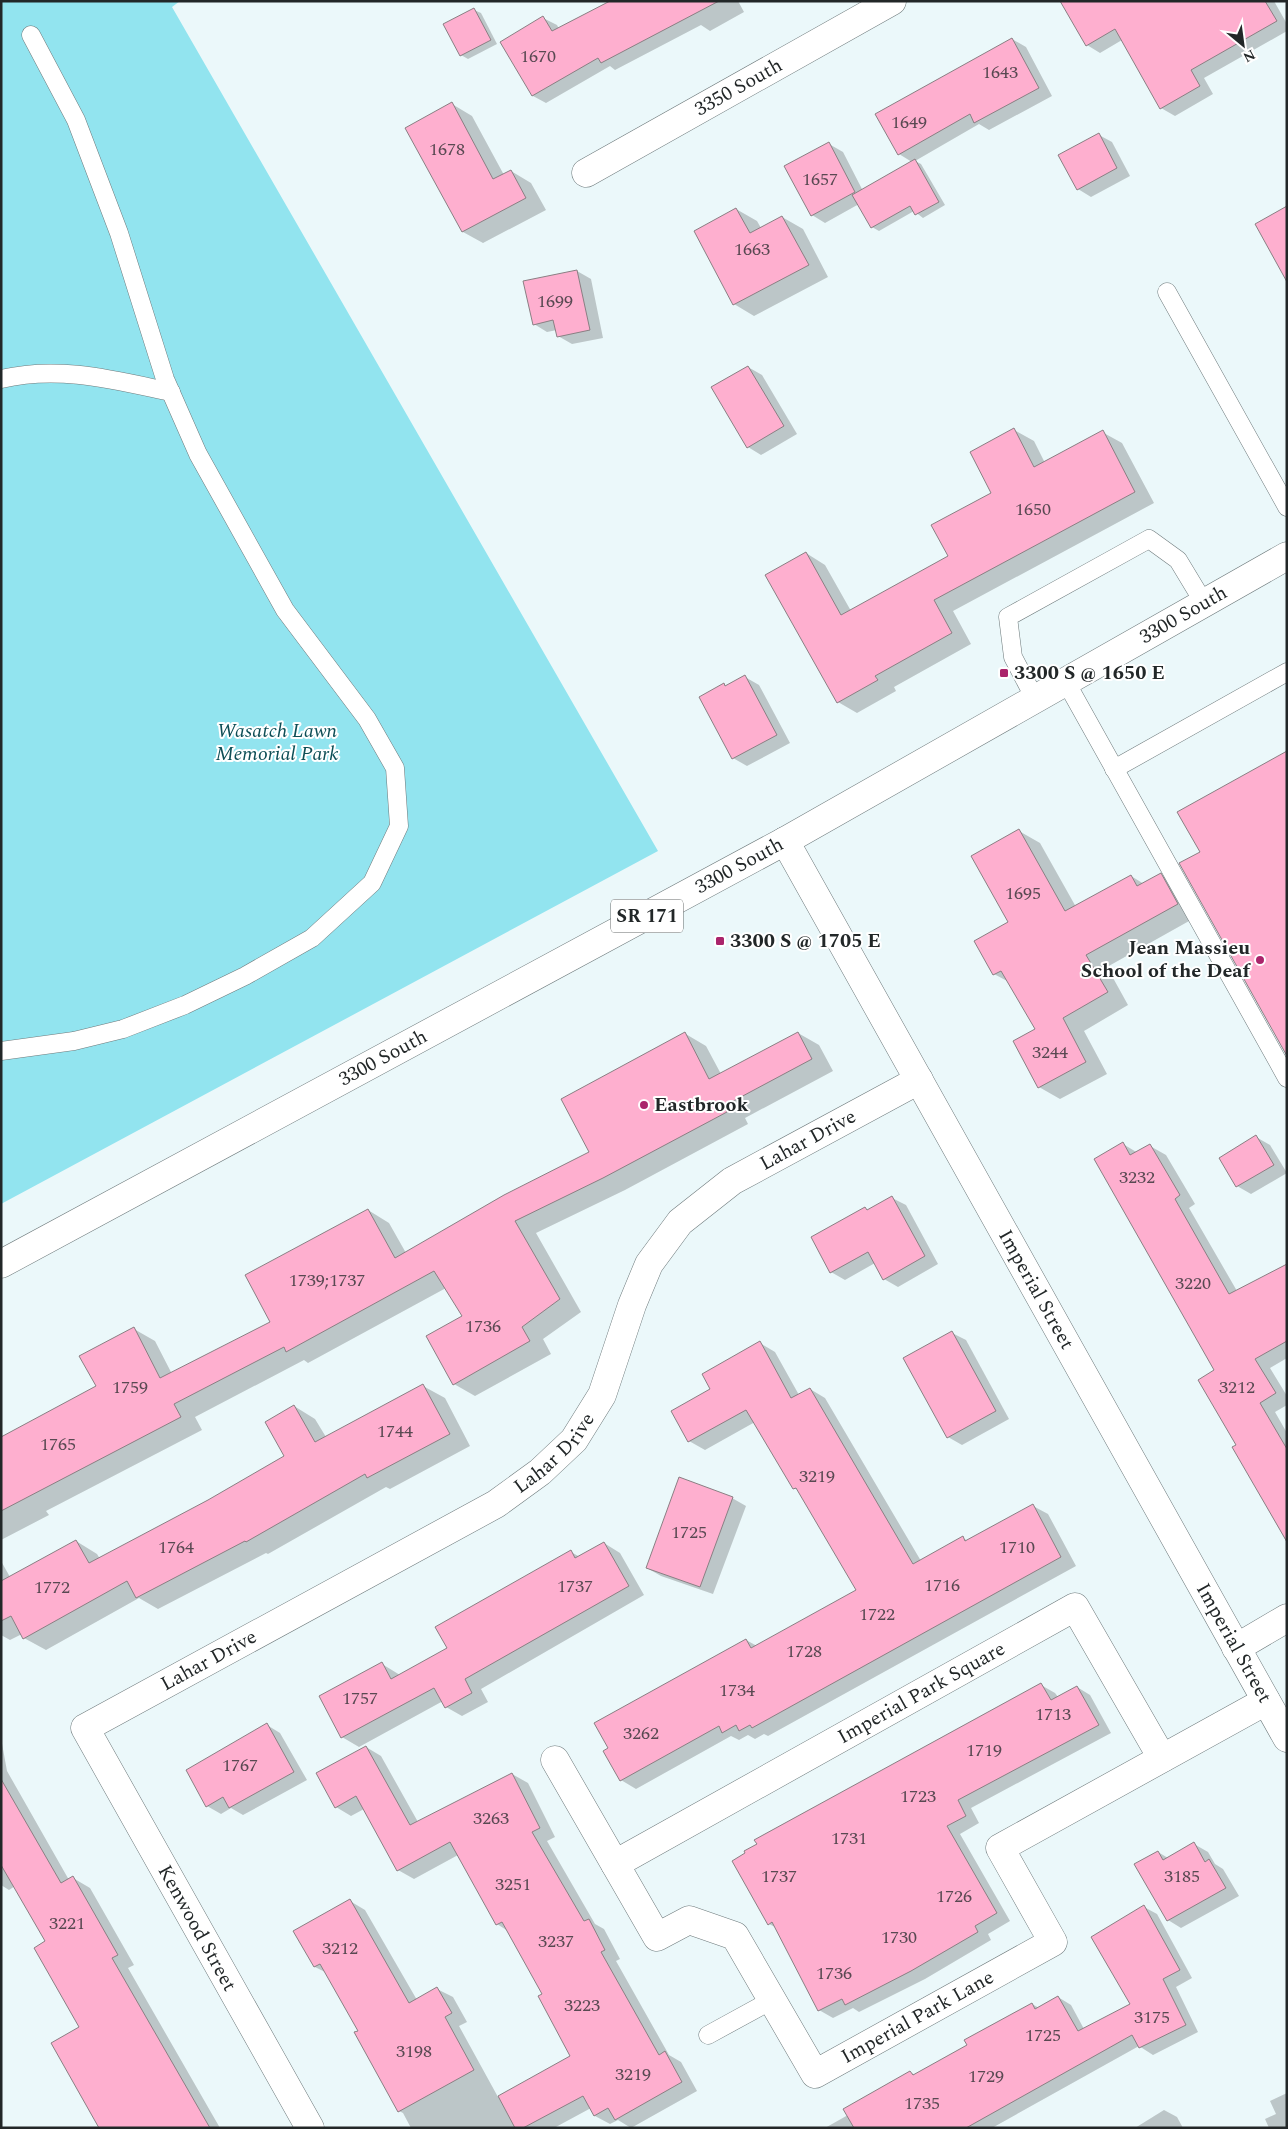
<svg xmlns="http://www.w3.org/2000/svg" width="1288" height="2129" font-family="Spectral,serif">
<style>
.green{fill:#92e4ef}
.shadow{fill:#0003}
.building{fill:#feafcf;stroke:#8a7f83}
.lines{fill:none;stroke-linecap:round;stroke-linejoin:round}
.service-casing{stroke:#6e7a7c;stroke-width:19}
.minor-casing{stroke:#6e7a7c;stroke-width:29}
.primary-casing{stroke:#6e7a7c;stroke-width:29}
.service{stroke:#fff;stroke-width:18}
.minor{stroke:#fff;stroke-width:28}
.primary{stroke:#fff;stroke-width:28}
.poi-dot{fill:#aa246b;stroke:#fff;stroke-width:2}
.labels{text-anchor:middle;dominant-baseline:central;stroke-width:4;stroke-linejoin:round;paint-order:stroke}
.number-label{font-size:18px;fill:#594952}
.shield{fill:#fff;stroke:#646868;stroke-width:1}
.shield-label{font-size:19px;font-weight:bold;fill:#222728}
.street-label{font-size:20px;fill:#222728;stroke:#fff}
.poi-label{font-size:20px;font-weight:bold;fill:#222728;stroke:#fff;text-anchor:start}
.park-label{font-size:20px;font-style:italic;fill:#0d4e56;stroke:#fff}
</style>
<rect width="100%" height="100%" fill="#ebf8fa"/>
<path class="green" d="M1,1H180L172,7L658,851L1,1204Z"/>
<g class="shadow">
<path d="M612,1H738L744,12L710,31L701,25L615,70L610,66L546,103L533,96L543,18L557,25L559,29Z"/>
<path d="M1072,1H1274L1287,24V31L1204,78L1213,94L1175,116L1161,108L1122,40L1100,53L1087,45Z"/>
<path d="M474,10L481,13L497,44L468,59L461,55Z"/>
<path d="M1012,39L1026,47L1052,96L989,130L979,124L915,161L921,164L945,205L923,218L914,211L879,231L872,227L859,204L825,223L812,215L829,144L843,152L863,191L912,162L899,154Z"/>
<path d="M452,104L472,116L504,175L511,171L531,183L546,210L483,243L463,232L407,128Z"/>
<path d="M1099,135L1112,142L1130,176L1091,197L1078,189Z"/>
<path d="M736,209L757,221L761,228L782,217L803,229L828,277L754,316L734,304Z"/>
<path d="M577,271L591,279L603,338L572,344L558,336L557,330L547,332L534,324Z"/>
<path d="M748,367L762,375L797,434L761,455L748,447Z"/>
<path d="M1014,430L1034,441L1045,463L1102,432L1122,443L1154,503L953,611L971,644L894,687L896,691L857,713L838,702L806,553L825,565L851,611L950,557L993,493Z"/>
<path d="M745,677L759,685L790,743L747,766L733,758L724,685L727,687Z"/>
<path d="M1019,831L1040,843L1076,907L1131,876L1144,884L1161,875L1182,887L1198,916L1107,967L1128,1005L1084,1031L1107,1074L1060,1099L1039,1087L1037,1030L1009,982L994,974L1009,922Z"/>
<path d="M684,1033L706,1046L721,1074L798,1033L819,1045L833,1071L745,1118L748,1124L625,1190L536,1233L581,1312L543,1339L551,1354L475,1396L454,1384L464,1317L446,1288L308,1363L304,1360L195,1417L202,1430L46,1511L49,1515L1,1540V1441L97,1387L134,1329L155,1341L172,1374L271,1322L368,1210L389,1223L406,1253L591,1152Z"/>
<path d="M1256,1137L1270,1145L1287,1173L1251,1194L1237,1186L1220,1158Z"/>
<path d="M1123,1144L1138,1153L1150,1146L1166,1155L1195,1204L1189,1208L1237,1291L1287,1273V1358L1270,1368L1287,1396V1405L1275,1412L1287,1433V1543L1234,1448L1238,1445L1216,1371Z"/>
<path d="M892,1198L906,1205L938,1264L898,1287L884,1279L875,1263L845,1280L831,1272L865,1209L868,1211Z"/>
<path d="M952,1333L966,1340L1009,1419L962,1445L948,1437Z"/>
<path d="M760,1343L775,1352L799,1395L810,1389L825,1398L921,1561L963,1538L968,1541L1033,1506L1048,1514L1076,1566L768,1736L764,1734L755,1739L748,1735L739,1740L731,1736L636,1789L621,1780L746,1640L757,1646L858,1590L800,1491L794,1488L755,1422L705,1450L689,1441L712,1390Z"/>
<path d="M423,1386L445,1398L470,1446L390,1489L386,1487L268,1554L266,1553L158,1609L139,1598L46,1650L24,1638L22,1634L10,1640L1,1635V1561L10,1577L76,1541L97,1554L100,1559L208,1501L286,1456L294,1406L315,1419L326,1437Z"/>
<path d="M732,1498L746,1506L713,1594L661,1576L647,1568Z"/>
<path d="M604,1543L620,1553L644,1595L481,1689L488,1702L462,1716L446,1707L443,1701L359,1747L342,1737L320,1697L382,1664L400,1675L449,1648L571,1552L580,1557Z"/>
<path d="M1041,1685L1055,1693L1058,1697L1077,1687L1090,1695L1111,1733L971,1808L979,1823L960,1834L1010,1921L988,1934L991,1940L925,1979L859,2012L853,2008L833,2018L819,2010L777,1928L769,1924Z"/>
<path d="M267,1725L280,1733L307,1780L243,1815L231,1808L221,1814L207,1806Z"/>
<path d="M1,1738L7,1771L69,1880L73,1878L90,1888L134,1965L128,1968L220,2128H100L80,2028L46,1941L15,1886L9,1890L1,1885Z"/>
<path d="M366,1747L381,1756L418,1822L512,1774L528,1783L555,1837L547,1841L595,1924L604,1929L620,1959L616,1961L669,2055L681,2062L697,2091L631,2128L618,2120L610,2124L595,2116L591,2108L554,2128H411L403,2113L399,2111L360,2031L327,1973L315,1967L295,1932L350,1901L365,1910L417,2000L437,1989L453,1997L467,2022L459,2026L498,2097L572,2056L543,1995L508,1931L497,1924L458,1855L414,1879L398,1870L364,1809L351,1816L336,1807Z"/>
<path d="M1194,1844L1208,1852L1215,1864L1223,1869L1239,1896L1181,1928L1168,1920L1158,1852L1168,1858Z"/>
<path d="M1144,1907L1157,1914L1192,1978L1176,1987L1198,2032L1153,2055L1139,2046L992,2128H825L848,2115L910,2072L915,2075L969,2046L1032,2004L1039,2008L1058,1997L1071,2005L1084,2029L1132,2004Z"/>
<path d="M1287,2093V2128H1269L1265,2119L1276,2114L1270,2101Z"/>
<path d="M1164,2110L1177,2117L1183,2128H1135Z"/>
</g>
<g class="building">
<path d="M610,1H719L601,63L598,58L532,96L500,42L543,16L552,31Z"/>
<path d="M1060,1H1265L1277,21L1191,70L1200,86L1160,109L1115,29L1086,46Z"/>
<path d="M474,8L491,40L460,56L443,24Z"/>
<path d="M1012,38L1039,88L974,123L970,114L898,155L875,114Z"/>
<path d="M452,102L493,179L511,170L526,198L462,232L405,128Z"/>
<path d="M1099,133L1117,168L1077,190L1058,155Z"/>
<path d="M829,142L855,192L811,216L784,166Z"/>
<path d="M915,159L939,202L915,215L910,206L871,228L852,195Z"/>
<path d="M1287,206V282L1255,224Z"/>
<path d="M736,208L750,233L782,216L809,265L733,305L694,231Z"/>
<path d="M577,270L590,330L557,337L553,320L533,325L523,281Z"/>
<path d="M748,366L784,426L747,448L711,387Z"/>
<path d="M1014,428L1034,467L1103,430L1135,492L934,600L952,633L875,676L878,680L837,703L765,575L806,552L841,615L948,556L931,525L991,493L970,452Z"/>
<path d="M745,675L777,735L732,759L699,697L724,683L725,686Z"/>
<path d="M1287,751V1056L1179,863L1200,852L1177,812Z"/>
<path d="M1019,829L1065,911L1131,875L1137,886L1161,873L1178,904L1086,955L1108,992L1063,1018L1086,1062L1038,1088L1013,1041L1035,1029L1001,971L993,975L974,941L1008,922L971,856Z"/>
<path d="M685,1032L709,1079L798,1032L812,1059L724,1106L727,1112L603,1178L515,1221L560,1299L522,1327L530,1341L453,1385L426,1336L462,1316L434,1271L286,1352L284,1347L174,1404L181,1417L1,1511V1437L96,1386L79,1356L134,1327L160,1378L270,1322L245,1275L368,1209L395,1258L504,1195L589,1152L561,1099Z"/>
<path d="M1256,1135L1274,1165L1236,1187L1219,1158Z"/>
<path d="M1123,1142L1130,1155L1150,1144L1180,1195L1175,1199L1229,1294L1287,1264V1341L1255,1359L1276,1393L1260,1403L1287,1449V1542L1232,1447L1236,1445L1198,1380L1214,1370L1094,1159Z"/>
<path d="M892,1196L925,1256L883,1280L868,1252L830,1273L811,1237L865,1207L867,1210Z"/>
<path d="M952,1331L996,1411L947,1438L903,1358Z"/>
<path d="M760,1341L791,1398L810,1388L913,1564L963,1536L965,1541L1033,1504L1061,1557L752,1728L750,1725L739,1731L736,1725L722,1733L719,1726L620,1781L603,1751L608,1748L594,1723L746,1639L751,1648L856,1590L796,1488L793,1489L746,1410L688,1442L671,1411L710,1389L702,1374Z"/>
<path d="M423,1384L450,1434L367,1478L365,1474L246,1542L245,1541L136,1598L127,1581L23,1639L11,1616L1,1621V1581L76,1540L89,1563L208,1500L284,1456L265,1422L294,1405L315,1442Z"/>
<path d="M679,1477L733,1497L700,1587L646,1568Z"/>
<path d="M604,1542L629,1586L465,1679L472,1693L445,1708L434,1688L341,1738L319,1696L382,1662L391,1679L447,1648L435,1627L571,1550L575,1558Z"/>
<path d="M1041,1683L1051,1700L1077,1686L1099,1725L958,1800L966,1816L947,1826L997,1913L975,1926L978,1932L911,1971L845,2005L842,1999L818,2011L772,1922L768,1925L732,1861L745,1853L744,1851L757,1844L754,1840Z"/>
<path d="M267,1723L294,1772L229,1808L223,1797L206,1807L186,1770Z"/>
<path d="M366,1746L410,1825L512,1773L540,1828L532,1832L584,1921L589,1919L605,1950L601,1952L659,2055L665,2051L682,2082L615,2120L608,2108L594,2116L583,2096L523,2128H515L498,2096L570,2056L538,1996L542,1994L502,1922L496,1925L450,1842L397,1871L356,1796L335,1808L316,1773Z"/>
<path d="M1,1779L61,1883L73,1876L118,1955L112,1958L210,2128H99L51,2043L79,2027L34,1948L45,1941L1,1865Z"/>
<path d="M1194,1842L1205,1862L1209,1859L1226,1888L1167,1921L1134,1864L1158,1851L1163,1860Z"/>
<path d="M350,1899L409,2003L437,1987L452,2013L445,2017L474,2070L398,2112L354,2032L358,2031L320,1964L314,1967L293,1931Z"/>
<path d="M1144,1905L1180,1970L1163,1979L1186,2025L1139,2048L1132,2035L966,2128H854L843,2109L910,2071L913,2075L967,2045L964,2040L1032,2003L1035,2009L1058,1996L1078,2031L1130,2004L1091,1937Z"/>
</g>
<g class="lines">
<g class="service-casing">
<g id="service">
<path d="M1167,292L1287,507"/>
<path d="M1,379C59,365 114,380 171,392"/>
<path d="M1066,682L1287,1078"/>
<path d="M1035,699L1013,657L1008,617L1149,539L1178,560L1204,603"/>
<path d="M1114,769L1287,672"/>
<path d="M1,1051L74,1041L123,1029L185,1005L245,976L312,938L372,883L399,826L395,768L367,719L285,610L198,454L165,379L119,233L76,120L31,35"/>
<path d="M708,2035L772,2000"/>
</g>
</g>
<g class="minor-casing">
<g id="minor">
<path id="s1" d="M586,173L892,1"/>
<path id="s2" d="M785,841L1287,1738"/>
<path d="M1236,1648L1287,1618"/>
<path id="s3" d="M555,1760L657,1937L689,1920L735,1936L815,2074L1053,1942L1000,1848L1266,1701"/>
<path id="s4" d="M615,1864L1075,1607L1162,1758"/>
<path id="s5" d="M310,2128L85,1728L496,1504L540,1472L574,1440L602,1395L632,1305L649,1264L680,1222L732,1181L919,1080"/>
</g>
</g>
<g class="primary-casing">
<g id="primary">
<path id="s6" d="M1,1264L785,841L1287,556"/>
</g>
</g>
<use href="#service" class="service"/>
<use href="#minor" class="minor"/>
<use href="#primary" class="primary"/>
</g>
<g class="poi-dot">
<rect x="999" y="668" width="10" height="10" rx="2.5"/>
<rect x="715" y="936" width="10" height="10" rx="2.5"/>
<circle cx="1260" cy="960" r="5"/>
<circle cx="644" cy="1105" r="5"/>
</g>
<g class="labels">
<g class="number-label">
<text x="538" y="56">1670</text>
<text x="1000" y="72">1643</text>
<text x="909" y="122">1649</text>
<text x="447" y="149">1678</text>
<text x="820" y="179">1657</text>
<text x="752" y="249">1663</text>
<text x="555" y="301">1699</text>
<text x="1033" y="509">1650</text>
<text x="1023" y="893">1695</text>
<text x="1050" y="1052">3244</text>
<text x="1137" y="1177">3232</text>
<text x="327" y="1280">1739;1737</text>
<text x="1193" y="1283">3220</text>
<text x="483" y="1326">1736</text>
<text x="130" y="1387">1759</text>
<text x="1237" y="1387">3212</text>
<text x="395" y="1431">1744</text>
<text x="58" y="1444">1765</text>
<text x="817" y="1476">3219</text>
<text x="689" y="1532">1725</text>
<text x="176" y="1547">1764</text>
<text x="1017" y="1547">1710</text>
<text x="942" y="1585">1716</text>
<text x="575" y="1586">1737</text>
<text x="52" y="1587">1772</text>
<text x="877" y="1614">1722</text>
<text x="804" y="1651">1728</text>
<text x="737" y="1690">1734</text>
<text x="360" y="1698">1757</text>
<text x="1053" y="1714">1713</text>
<text x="641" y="1733">3262</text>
<text x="984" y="1750">1719</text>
<text x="240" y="1765">1767</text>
<text x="918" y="1796">1723</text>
<text x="491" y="1818">3263</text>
<text x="849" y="1838">1731</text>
<text x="779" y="1876">1737</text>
<text x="1182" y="1876">3185</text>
<text x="513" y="1884">3251</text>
<text x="954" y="1896">1726</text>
<text x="67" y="1923">3221</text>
<text x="899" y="1937">1730</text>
<text x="556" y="1941">3237</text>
<text x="340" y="1948">3212</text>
<text x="834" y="1973">1736</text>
<text x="582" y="2005">3223</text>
<text x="1152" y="2017">3175</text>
<text x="1043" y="2035">1725</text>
<text x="414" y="2051">3198</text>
<text x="633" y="2074">3219</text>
<text x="986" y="2076">1729</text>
<text x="922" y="2103">1735</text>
</g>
<rect class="shield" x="611" y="899.5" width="72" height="33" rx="4"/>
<g class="shield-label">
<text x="647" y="916">SR 171</text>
</g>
<g class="street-label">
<text stroke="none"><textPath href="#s1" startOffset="175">3350 South</textPath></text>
<text stroke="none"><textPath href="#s6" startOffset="1349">3300 South</textPath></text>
<text stroke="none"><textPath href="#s6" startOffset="839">3300 South</textPath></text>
<text stroke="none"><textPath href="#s6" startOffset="434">3300 South</textPath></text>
<text stroke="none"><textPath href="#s5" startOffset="1425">Lahar Drive</textPath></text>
<text stroke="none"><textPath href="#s2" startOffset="514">Imperial Street</textPath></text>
<text stroke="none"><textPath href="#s5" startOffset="1005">Lahar Drive</textPath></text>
<text stroke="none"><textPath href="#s2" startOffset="919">Imperial Street</textPath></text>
<text stroke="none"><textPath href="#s5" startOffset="600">Lahar Drive</textPath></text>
<text stroke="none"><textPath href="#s4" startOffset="351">Imperial Park Square</textPath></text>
<text transform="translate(197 1928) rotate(61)">Kenwood Street</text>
<text stroke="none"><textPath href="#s3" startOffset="566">Imperial Park Lane</textPath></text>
</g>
<g class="poi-label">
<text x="1014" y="673">3300 S @ 1650 E</text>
<text x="730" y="941">3300 S @ 1705 E</text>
<text x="1250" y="948" text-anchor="end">Jean Massieu<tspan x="1250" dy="23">School of the Deaf</tspan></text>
<text x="654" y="1105">Eastbrook</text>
</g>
<g class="park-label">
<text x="277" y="731">Wasatch Lawn<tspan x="277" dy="23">Memorial Park</tspan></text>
</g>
</g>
<rect width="1288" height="2129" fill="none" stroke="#222728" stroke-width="5"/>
<g transform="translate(1243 45) rotate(151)" stroke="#ffffff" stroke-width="4" paint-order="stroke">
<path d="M0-4L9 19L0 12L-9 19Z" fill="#222728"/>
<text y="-8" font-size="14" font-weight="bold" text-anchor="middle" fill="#222728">N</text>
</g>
</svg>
